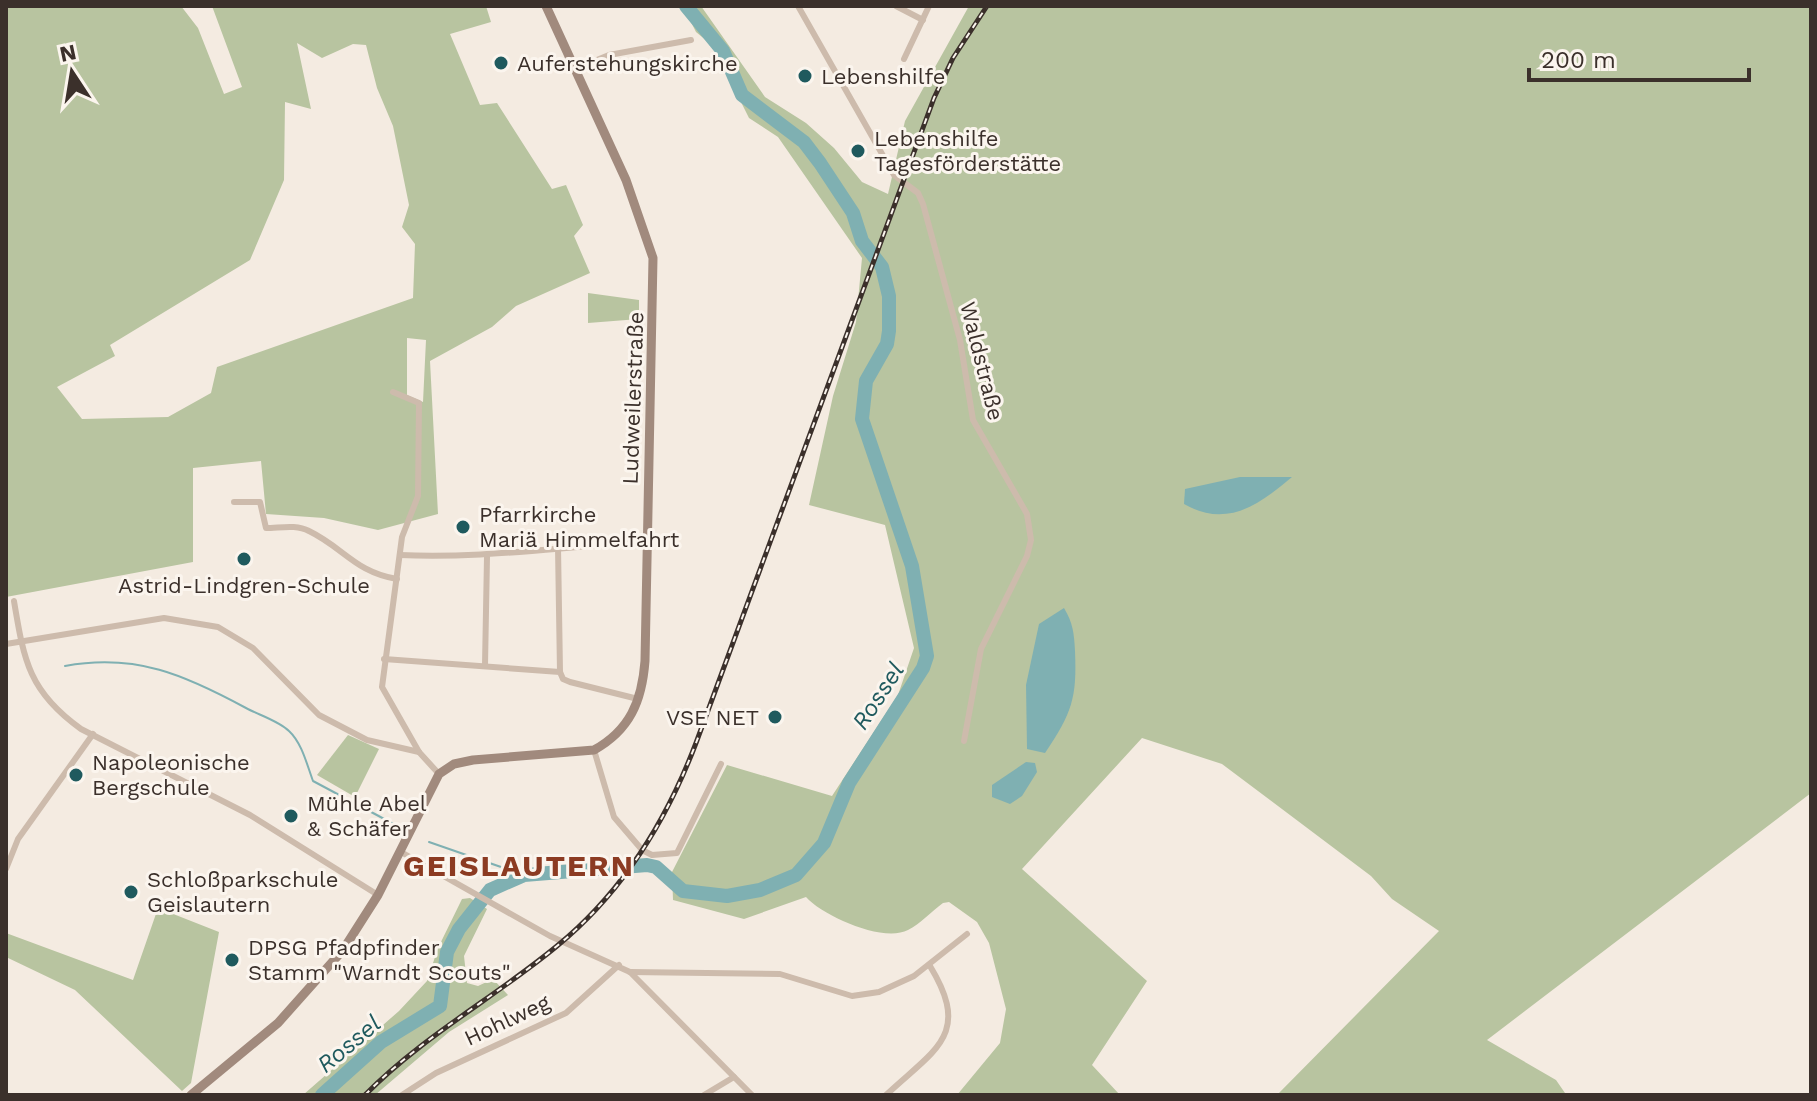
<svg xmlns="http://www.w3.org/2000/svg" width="1817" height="1101" font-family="'Work Sans',sans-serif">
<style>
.green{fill:#b8c4a0;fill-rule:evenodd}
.water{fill:#7fb0b2}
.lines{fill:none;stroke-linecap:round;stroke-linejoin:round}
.stream{stroke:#7fb0b2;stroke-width:2}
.river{stroke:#7fb0b2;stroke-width:14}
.street{stroke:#cdbbac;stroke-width:6}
.secondary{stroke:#a18a7d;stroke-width:9}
.rail-casing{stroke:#3b302b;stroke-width:5}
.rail{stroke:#fbf5ee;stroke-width:2;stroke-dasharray:6;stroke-linecap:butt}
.poi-dot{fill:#1f5a5e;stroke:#fbf5ee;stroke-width:3}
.labels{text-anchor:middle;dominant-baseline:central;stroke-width:6;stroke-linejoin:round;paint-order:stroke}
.poi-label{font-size:22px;fill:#3b302b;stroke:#fbf5ee;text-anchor:start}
.street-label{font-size:22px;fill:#3b302b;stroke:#fbf5ee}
.water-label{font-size:24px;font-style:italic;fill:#1f5a5e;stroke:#fbf5ee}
.district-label{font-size:30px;font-weight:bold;letter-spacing:2px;fill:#8c3b22;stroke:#fbf5ee}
</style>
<rect width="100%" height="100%" fill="#f4ebe1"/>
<g class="green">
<path d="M6,6H181L198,28L224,94L242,87L212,6H486L491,22L450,34L480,105L497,103L552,189L566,185L583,225L574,236L590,273L516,306L492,327L430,361L438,514L378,530L324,518L266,514L261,461L193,468V562L6,597ZM297,43L322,58L353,44L366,45L377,88L393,126L409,205L402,227L415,244L413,298L217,367L211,393L168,417L82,419L57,387L115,356L110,345L250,260L284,180L285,102L311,109ZM407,338L426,340L423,402L407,395Z"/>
<path d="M683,6H701L765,97L806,123L834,148L862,182L888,194L905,121L969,6H1811V793L1487,1040L1556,1080L1565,1093L1277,1095L1439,931L1392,899L1371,876L1222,764L1142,738L1022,869L1147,981L1092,1065L1120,1095H957L1000,1043L1006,1009L989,943L977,922L949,902L943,903C932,911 920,924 908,930C883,943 823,916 806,897L744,919L673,900L672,872L727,765L832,796L898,695L914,648L885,525L809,505L833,396L856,322L862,258L778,137L749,118L713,46L696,32Z"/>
<path d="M588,293L639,300V319L588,323Z"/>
<path d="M348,735L379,749L355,797L317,775Z"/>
<path d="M470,898L487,909L464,956L467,983L478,986L493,979L508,995L449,1032L375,1095H303L399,1011L427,981L438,948L462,899Z"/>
<path d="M158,908L219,932L191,1083L182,1091L75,990L6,957V933L133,980Z"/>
</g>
<g class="water">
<path d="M1240,477H1292C1260,504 1227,529 1184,504L1185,489Z"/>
<path d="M1064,608C1073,623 1074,633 1075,651C1077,698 1072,713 1045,753L1027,749L1026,685L1039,624Z"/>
<path d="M1026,762L1035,763L1037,772L1022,796L1010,804L992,797V785Z"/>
</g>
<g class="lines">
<g class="stream">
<path d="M65,666C136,653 185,675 246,708C259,715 279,721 289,731C302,743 307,765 313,781L403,829"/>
<path d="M6,702L7,700"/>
<path d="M429,842L524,875"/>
</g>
<path class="river" d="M322,1095L381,1042L440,1006L447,952L459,929L490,890L524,875L647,865L656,867L683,891L727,896L760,890L796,875L824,843L849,783L923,668L927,656L912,566L862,419L866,381L887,344L889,331V296L882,267L862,241L853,213L820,163L804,142L742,95L723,51L686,6"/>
<g class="street">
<path d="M798,6L894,175L918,193L923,204L960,340L973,420L1027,514L1031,540L1027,556L981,649L964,741"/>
<path d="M896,6L923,20"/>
<path d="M904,59L929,6"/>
<path d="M575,69L609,55L691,40"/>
<path d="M393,392L419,403L418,496L402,537L382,687L419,752L439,774"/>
<path d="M234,502H260L266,528C280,528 296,524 309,531C344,548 355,572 397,579"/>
<path d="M558,547L560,672"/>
<path d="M400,555C483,559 564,546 648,542"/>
<path d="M14,601C24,661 29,692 81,729L250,815L378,895"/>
<path d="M6,644L164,618L218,627L253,648L319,715L367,740L419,752"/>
<path d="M384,659L560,672L563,679L570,682L638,699"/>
<path d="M485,665L487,557"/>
<path d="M594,750L614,817L643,851"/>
<path d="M644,851L652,855L677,853L721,764"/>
<path d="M401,852L550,936L630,972L752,1095"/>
<path d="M6,869L18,839L93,734"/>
<path d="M630,972L780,974L852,996L879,992L914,976L967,934"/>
<path d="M402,1095L436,1073L566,1013L619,965"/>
<path d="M704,1095L734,1077"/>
<path d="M886,1095C935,1049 972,1035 930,966"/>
</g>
<path class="secondary" d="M191,1095L278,1023L343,950L378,895L439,774L454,764L473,760L594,750C630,730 642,701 645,661L653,258L626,180L546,6"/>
<g class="rail-casing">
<path id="rail" d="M365,1095C423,1036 494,998 557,946C623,892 666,822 696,743L934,98L953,58L987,6"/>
</g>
<use href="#rail" class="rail"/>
</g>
<g class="poi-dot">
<circle cx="501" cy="63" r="8"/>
<circle cx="805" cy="76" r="8"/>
<circle cx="858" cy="151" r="8"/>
<circle cx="463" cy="527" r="8"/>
<circle cx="244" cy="559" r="8"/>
<circle cx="775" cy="717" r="8"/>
<circle cx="76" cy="775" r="8"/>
<circle cx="291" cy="816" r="8"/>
<circle cx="131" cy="892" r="8"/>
<circle cx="232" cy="960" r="8"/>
</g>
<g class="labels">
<g class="poi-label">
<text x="517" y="63">Auferstehungskirche</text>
<text x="821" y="76">Lebenshilfe</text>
<text x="874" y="138">Lebenshilfe<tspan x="874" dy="25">Tagesförderstätte</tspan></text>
<text x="479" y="514">Pfarrkirche<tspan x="479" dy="25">Mariä Himmelfahrt</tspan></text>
<text x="244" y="585" text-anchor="middle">Astrid-Lindgren-Schule</text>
<text x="759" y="717" text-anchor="end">VSE NET</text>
<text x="92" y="762">Napoleonische<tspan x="92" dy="25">Bergschule</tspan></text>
<text x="307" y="803">Mühle Abel<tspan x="307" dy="25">&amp; Schäfer</tspan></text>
<text x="147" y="879">Schloßparkschule<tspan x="147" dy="25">Geislautern</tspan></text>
<text x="248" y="947">DPSG Pfadpfinder<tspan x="248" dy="25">Stamm "Warndt Scouts"</tspan></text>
</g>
<g class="street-label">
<text transform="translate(982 361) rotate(76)">Waldstraße</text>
<text transform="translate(633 398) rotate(-88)">Ludweilerstraße</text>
<text transform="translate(507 1020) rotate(-25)">Hohlweg</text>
</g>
<g class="water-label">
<text transform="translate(878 696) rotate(-57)">Rossel</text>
<text transform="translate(349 1044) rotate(-40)">Rossel</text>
</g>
<g class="district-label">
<text x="519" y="865">GEISLAUTERN</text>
</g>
</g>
<rect width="1817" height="1101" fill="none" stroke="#3b302b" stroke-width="16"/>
<g transform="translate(72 72) rotate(348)" stroke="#fbf5ee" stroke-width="6" paint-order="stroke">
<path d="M0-6L14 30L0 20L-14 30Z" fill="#3b302b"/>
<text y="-12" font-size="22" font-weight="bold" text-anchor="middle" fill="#3b302b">N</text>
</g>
<path d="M1529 68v12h220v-12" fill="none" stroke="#3b302b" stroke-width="4"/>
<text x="1541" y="68" font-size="24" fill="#3b302b" stroke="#fbf5ee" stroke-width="6" paint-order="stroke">200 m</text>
</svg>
